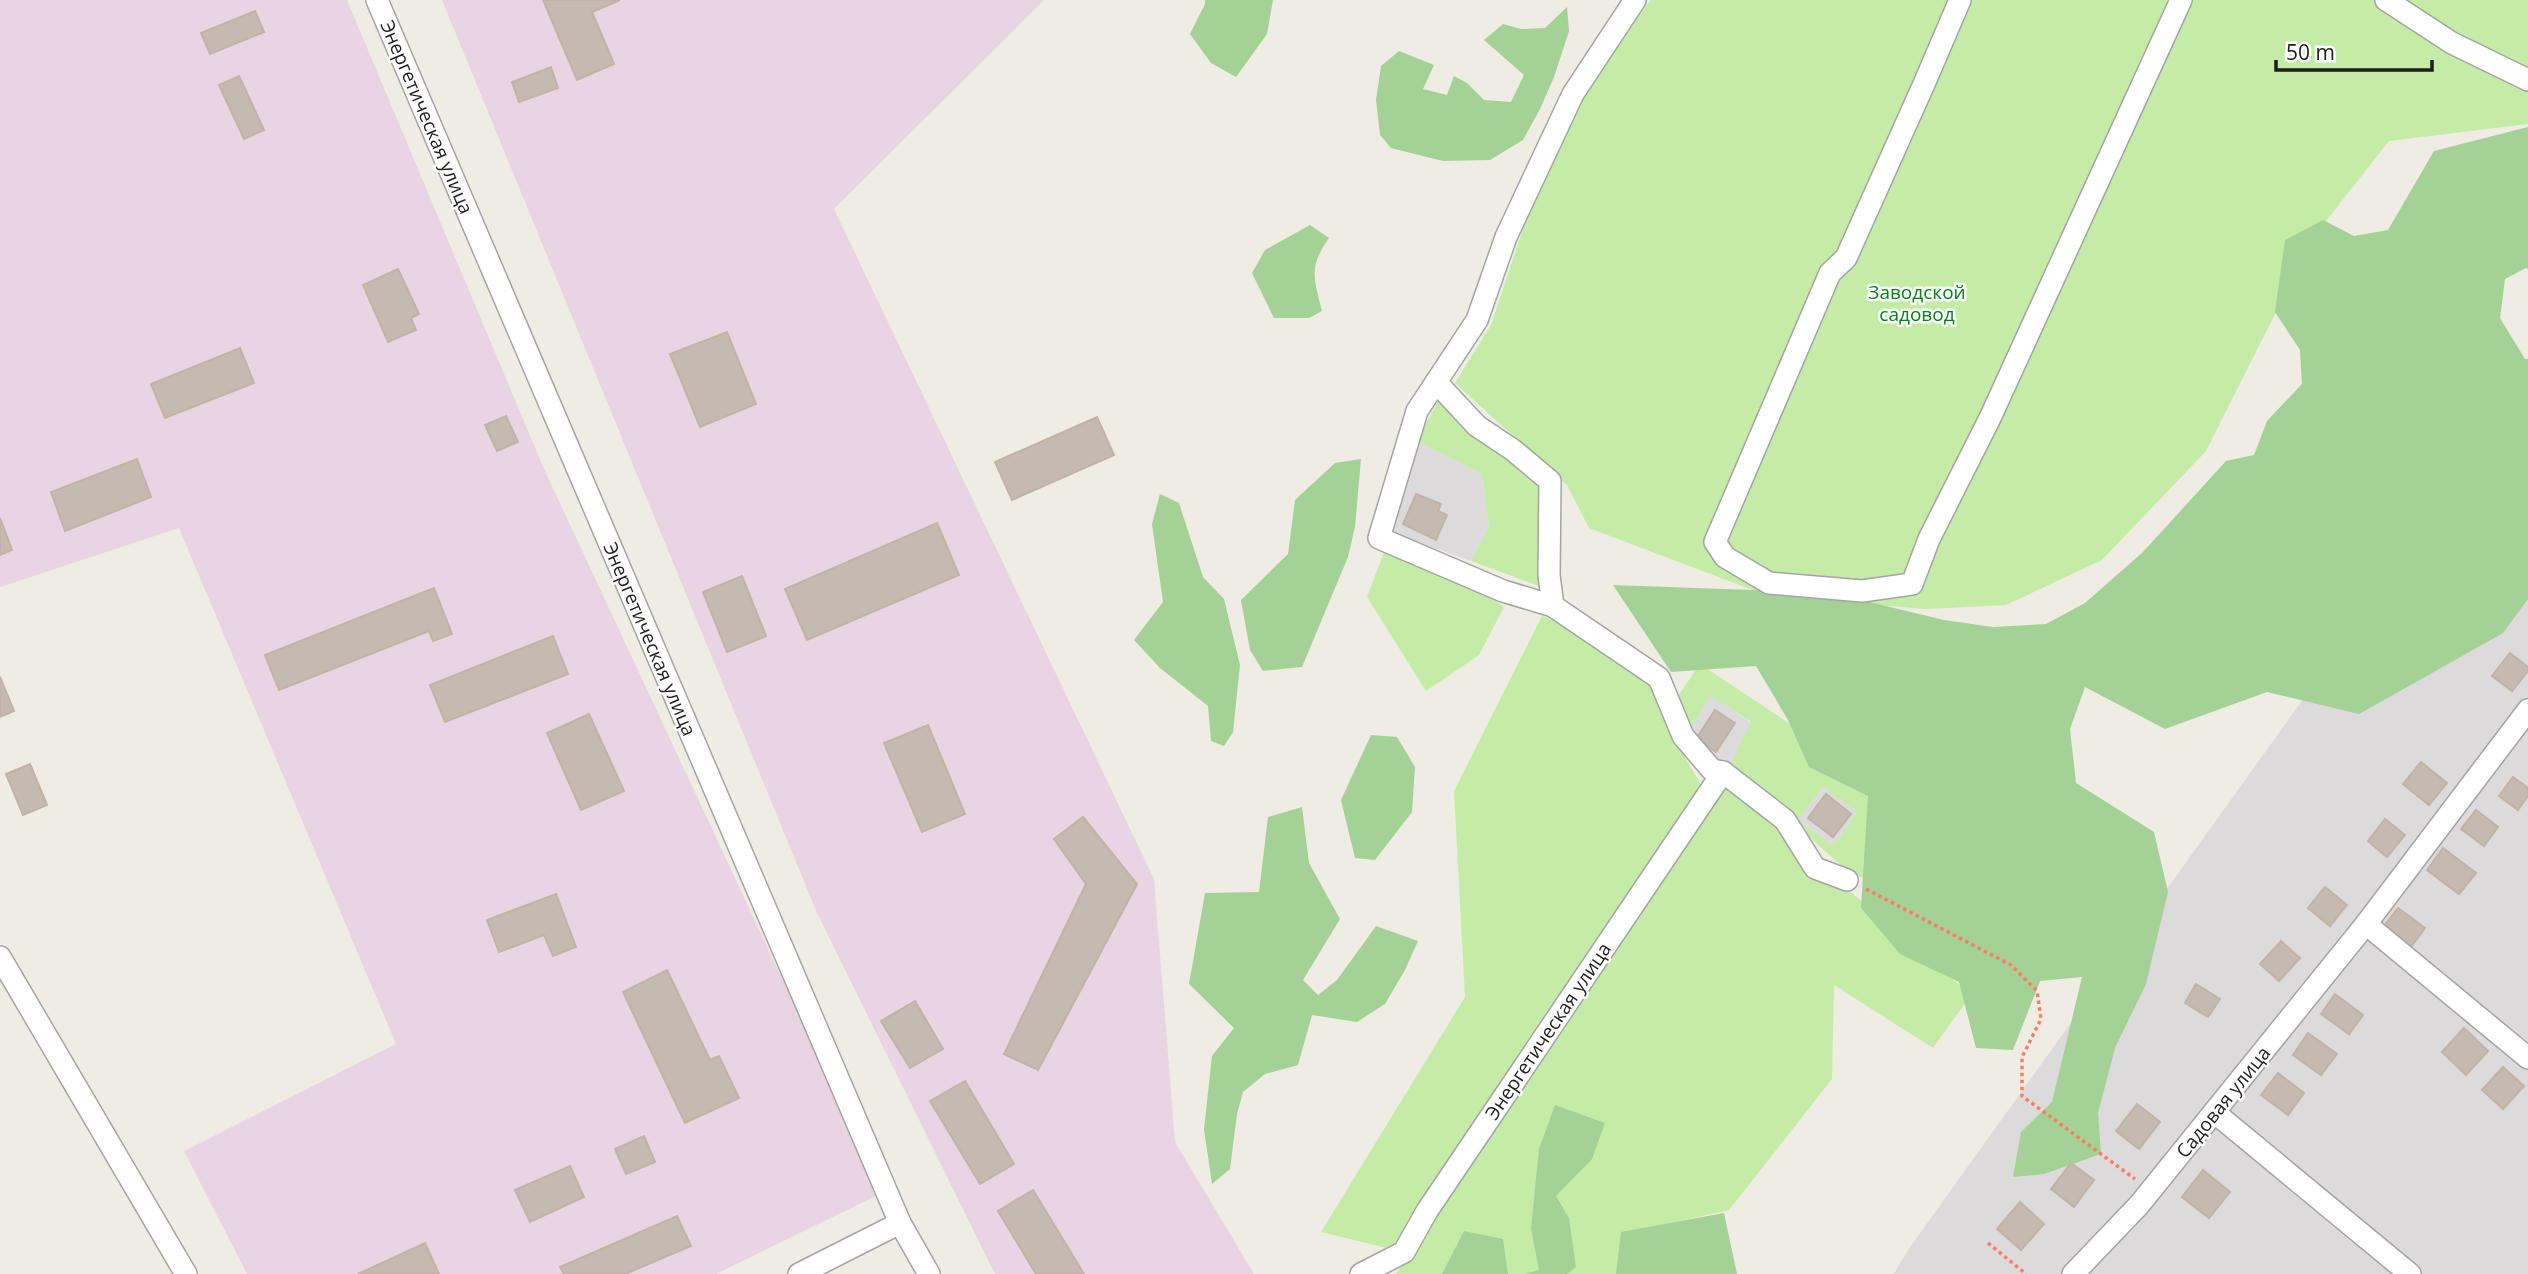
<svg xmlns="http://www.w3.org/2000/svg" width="2528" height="1274" font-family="'Open Sans',sans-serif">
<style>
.residential{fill:#dcdada}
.industrial{fill:#e9d4e4}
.grass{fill:#c5eca6;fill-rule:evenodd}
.forest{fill:#a4d195}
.building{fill:#c4bab2;stroke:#c2b3a4;stroke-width:2}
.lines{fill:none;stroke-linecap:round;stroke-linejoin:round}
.minor-casing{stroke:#a4a4a4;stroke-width:24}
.path{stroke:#ff7c64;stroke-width:3.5;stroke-dasharray:3.5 3.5;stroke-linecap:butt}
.minor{stroke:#fff;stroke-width:21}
.labels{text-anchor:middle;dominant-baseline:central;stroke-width:5;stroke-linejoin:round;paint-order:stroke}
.street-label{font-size:19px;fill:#1d1d1d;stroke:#fff}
.park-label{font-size:19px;fill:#068117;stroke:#fff}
</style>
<rect width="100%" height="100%" fill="#efece3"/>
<g class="residential">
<path d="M2528,422V1274H1894L1908,1250L2423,532Z"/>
<path d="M1417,441L1482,474L1489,527L1471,561L1387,531Z"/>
<path d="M1710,694L1751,723L1730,765L1705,753L1689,732Z"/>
<path d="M1823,786L1857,812L1834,846L1796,820Z"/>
</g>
<g class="industrial">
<path d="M0,0H347L544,469L882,1193L716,1274H247L184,1151L396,1044L179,528L0,587Z"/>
<path d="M442,0H1044L834,209L1154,879L1175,1142L1254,1274H995L817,913Z"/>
</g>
<g class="grass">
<path d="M1651,0H2528V124L2389,141L2315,235L2206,451L2102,560L2006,605L1927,609L1771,597L1589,528L1567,485L1455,383L1491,325L1536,190L1599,65Z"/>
<path d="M1440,397L1466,428L1540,484L1542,587L1471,561L1489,527L1482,474L1417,441Z"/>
<path d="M1386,547L1464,579L1504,607L1479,655L1426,691L1367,597Z"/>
<path d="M1542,616L1586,632L1646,674L1666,725L1703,788L1399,1251L1321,1232L1465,997L1454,791Z"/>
<path d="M1700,664L1790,724L1867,791L1878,884L1847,871L1730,765L1751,722L1710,695L1689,732L1676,699ZM1823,787L1857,812L1834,846L1797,820Z"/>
<path d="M1726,785L1794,839L1808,875L1852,893L1971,995L1933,1048L1834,985L1832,1079L1729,1210L1629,1232L1620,1274H1396L1584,991Z"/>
</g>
<g class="forest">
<path d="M1205,0H1273L1267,34L1236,77L1211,63L1190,34L1205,4Z"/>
<path d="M1567,7L1569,31L1554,77L1540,109L1523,140L1490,160L1443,161L1391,148L1380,135L1376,100L1381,66L1399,51L1434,65L1423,89L1447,95L1454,76L1467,83L1484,100L1511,102L1524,75L1484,40L1503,24L1521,29L1545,28Z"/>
<path d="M2528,127V269L2526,268L2505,279L2500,318L2525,359H2528V599L2503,633L2359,714L2267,692L2165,729L2085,687L2070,729L2076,783L2154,832L2168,892L2146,984L2115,1048L2098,1113L2101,1154L2044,1174L2013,1177L2021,1132L2052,1102L2082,977L2040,981L2013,1050L1976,1048L1959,982L1900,954L1861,908L1868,796L1809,767L1788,720L1756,666L1671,672L1613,585L1832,593L1944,620L1993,627L2046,624L2085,603L2143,552L2226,461L2254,455L2267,421L2302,384L2300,350L2275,312L2285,240L2323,220L2354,236L2388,230L2434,151Z"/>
<path d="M1310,225L1329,238C1308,268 1314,278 1322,311L1309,318H1274L1252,273L1265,250Z"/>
<path d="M1361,459L1355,527L1348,557L1302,667L1263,671L1250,650L1241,600L1288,554L1295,500L1335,463Z"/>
<path d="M1160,494L1179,503L1203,577L1224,599L1240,665L1233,732L1224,746L1211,741L1208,706L1160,668L1134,640L1163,602L1152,524Z"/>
<path d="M1371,735L1397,737L1415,767L1412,812L1375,860L1355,858L1341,800Z"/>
<path d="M1302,807L1309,863L1340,919L1303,980L1318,995L1337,980L1376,926L1418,941L1405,970L1385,1004L1357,1022L1312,1015L1298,1065L1265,1074L1243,1092L1237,1114L1230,1169L1212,1184L1204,1129L1212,1056L1234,1028L1189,984L1205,893L1259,892L1268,817Z"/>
<path d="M1555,1105L1605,1123L1592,1159L1556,1196L1569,1218L1576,1267L1567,1274H1524L1539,1270L1531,1229L1539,1149Z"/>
<path d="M1724,1213L1737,1274H1616L1621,1232Z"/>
<path d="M1464,1231L1503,1239L1508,1274H1442Z"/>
</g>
<g class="building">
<path d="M543,0H620L592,12L614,64L577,80Z"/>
<path d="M255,11L264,32L210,54L201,33Z"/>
<path d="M551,67L558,88L519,102L512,82Z"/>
<path d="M239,76L264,130L244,139L219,85Z"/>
<path d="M398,269L419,314L411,318L416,330L388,342L363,285Z"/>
<path d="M727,332L756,404L700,427L670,354Z"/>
<path d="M240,348L254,383L165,418L151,384Z"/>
<path d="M506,416L518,442L497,451L485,425Z"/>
<path d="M1097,417L1114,455L1012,500L995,462Z"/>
<path d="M137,459L151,497L65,531L51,492Z"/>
<path d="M1416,494L1441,504L1438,511L1447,515L1436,540L1403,524Z"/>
<path d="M0,518L12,550L0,555Z"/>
<path d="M937,523L959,575L807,640L785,589Z"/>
<path d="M742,576L766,636L727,652L703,592Z"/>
<path d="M434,588L452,634L433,641L429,631L279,690L265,655Z"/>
<path d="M553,636L568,674L445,722L430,685Z"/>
<path d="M2510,653L2528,667V671L2512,691L2492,676Z"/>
<path d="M0,677L14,711L0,717Z"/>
<path d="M1715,710L1735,723L1716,752L1696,739Z"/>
<path d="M589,714L624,791L581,810L547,733Z"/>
<path d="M928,725L965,814L922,832L884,743Z"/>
<path d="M2421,762L2447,783L2429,805L2403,784Z"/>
<path d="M30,764L47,805L23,815L6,774Z"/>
<path d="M2513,777L2528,788V796L2518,810L2499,796Z"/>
<path d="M1826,794L1851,814L1833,837L1808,818Z"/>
<path d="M2476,810L2498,827L2484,846L2461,829Z"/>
<path d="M1083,817L1137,884L1038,1070L1004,1054L1086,884L1054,839Z"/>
<path d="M2385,819L2405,835L2387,857L2368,841Z"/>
<path d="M2443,848L2476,873L2459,894L2427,870Z"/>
<path d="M2325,887L2347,905L2330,926L2308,908Z"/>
<path d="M556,894L576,947L553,956L544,935L499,952L487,920Z"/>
<path d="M2398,908L2425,928L2411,947L2384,926Z"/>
<path d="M2281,941L2300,958L2279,981L2260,964Z"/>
<path d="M667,970L710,1060L719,1056L739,1098L685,1123L623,992Z"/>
<path d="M2196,984L2220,999L2208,1017L2185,1003Z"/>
<path d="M2335,994L2363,1015L2349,1034L2321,1014Z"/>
<path d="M915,1001L943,1049L910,1068L881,1021Z"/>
<path d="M2464,1028L2488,1051L2466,1075L2442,1052Z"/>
<path d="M2308,1033L2337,1054L2321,1075L2293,1055Z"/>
<path d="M2503,1067L2524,1086L2503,1109L2482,1090Z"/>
<path d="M2278,1073L2304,1093L2288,1115L2261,1095Z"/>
<path d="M965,1081L1014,1164L980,1184L930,1101Z"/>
<path d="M2137,1104L2160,1122L2139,1149L2116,1131Z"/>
<path d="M644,1136L655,1162L626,1174L615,1149Z"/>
<path d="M2071,1163L2094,1180L2074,1207L2051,1189Z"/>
<path d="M570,1166L584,1197L530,1222L515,1190Z"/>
<path d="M2203,1170L2230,1192L2209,1218L2182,1197Z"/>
<path d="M1033,1190L1084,1274H1036L998,1211Z"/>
<path d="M2020,1202L2044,1224L2021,1250L1997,1229Z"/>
<path d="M677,1216L691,1246L625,1274H564L560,1267Z"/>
<path d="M425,1243L439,1274H358Z"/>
</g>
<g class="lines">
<g class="minor-casing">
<g id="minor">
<path d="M377,0L900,1223L929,1274"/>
<path d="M1960,0L1924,84L1846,258L1830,273L1715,542L1725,557L1769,583L1862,591L1912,584L1929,539L1990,418L2181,0"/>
<path d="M2386,0L2452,43L2528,80"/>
<path d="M1436,382L1477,426L1513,450L1550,481L1549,575L1553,606L1659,678L1683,736L1712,770L1723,772L1785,820L1815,868L1847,880"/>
<path d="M1553,606L1503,591L1379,538L1417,411L1477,320L1506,237L1573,94L1635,0"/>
<path d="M2366,924L2528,1058"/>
<path d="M0,957L186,1274"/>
<path d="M2214,1112L2410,1274"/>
<path d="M799,1274L900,1223"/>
<path d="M1361,1274L1404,1252L1427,1211L1723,772"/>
<path d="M2073,1274L2139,1205L2366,924L2528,710"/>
</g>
</g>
<g class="path">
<path d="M1866,889L2011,965L2037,991L2041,1019L2022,1057V1096L2135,1179"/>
<path d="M1988,1243L2026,1274"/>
</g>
<use href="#minor" class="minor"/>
</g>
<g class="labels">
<g class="street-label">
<text transform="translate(427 117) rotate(67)">Энергетическая улица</text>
<text transform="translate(650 639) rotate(67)">Энергетическая улица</text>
<text transform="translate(1548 1031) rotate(-56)">Энергетическая улица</text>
<text transform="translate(2223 1102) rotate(-51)">Садовая улица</text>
</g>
<g class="park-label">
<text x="1917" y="292">Заводской<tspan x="1917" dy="22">садовод</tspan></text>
</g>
</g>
<path d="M2276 60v10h156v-10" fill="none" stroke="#1d1d1d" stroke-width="3.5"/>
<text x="2286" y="60" font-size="21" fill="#1d1d1d" stroke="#ffffff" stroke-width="5" paint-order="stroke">50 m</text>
</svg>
